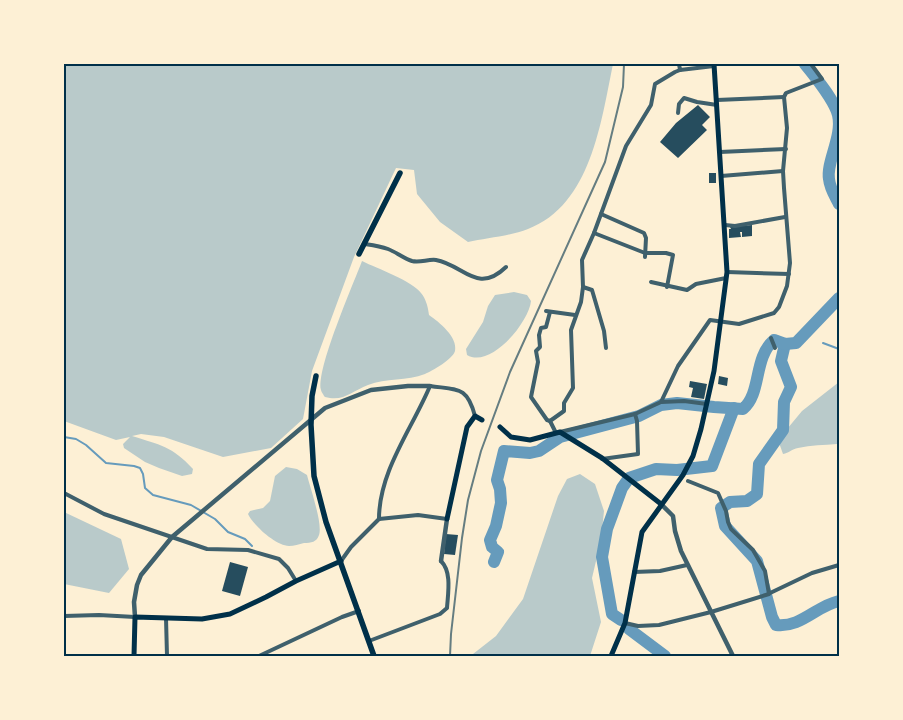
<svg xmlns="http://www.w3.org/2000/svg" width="903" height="720" font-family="Lato,sans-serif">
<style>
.green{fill:#b9caca}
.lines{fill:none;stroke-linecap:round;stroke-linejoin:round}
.stream{stroke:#669bbc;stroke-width:2}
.river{stroke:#669bbc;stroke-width:12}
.building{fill:#264d5e}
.minor{stroke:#3f606c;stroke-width:4}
.tertiary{stroke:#3f606c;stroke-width:4.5}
.secondary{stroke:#003049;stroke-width:5}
.trunk{stroke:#003049;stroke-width:5.5}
.rail{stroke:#657d81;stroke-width:2}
.neatline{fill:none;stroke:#003049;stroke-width:2}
</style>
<rect width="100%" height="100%" fill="#fdf0d5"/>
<g class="green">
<path d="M64,64H613C601,122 591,205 528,229C510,236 486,238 468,242L440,222L417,194L414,170L396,168L354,257L312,371L303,419L271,448L223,457L164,437L141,434L132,436C160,445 172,446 193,469L192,474L182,476L159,468L145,462L124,448L123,444L130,437L116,440L64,421Z"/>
<path d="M362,261C378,269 411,280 421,293C426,299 428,307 429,315C439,322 458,337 455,351C453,359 432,371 425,374C407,381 386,378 368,385C352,391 344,402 325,397C324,396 321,391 321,390C316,369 353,285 362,261Z"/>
<path d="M514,292L527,295L531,301C529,322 491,369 467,355L466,349L483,322L488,306L495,295Z"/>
<path d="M839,382V452L837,444C824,445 811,445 798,448C792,449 789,453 783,454L778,440L802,411Z"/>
<path d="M286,467L297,469L307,475C310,487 323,524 319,535C317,542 311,543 304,543C299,544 294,546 289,546C276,546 253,525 248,514L250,511L263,508L270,501L275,476Z"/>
<path d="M580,474L595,484L604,511L601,540L592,578L601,622L590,656H465L473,654L496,636L523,599L558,496L567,479Z"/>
<path d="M64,512L121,539L129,569L109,593L64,584Z"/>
</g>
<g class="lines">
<g class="stream">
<path d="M823,343L839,349"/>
<path d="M64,437L76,439L86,445L106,463L134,466L140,468L143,474L145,488L153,495L191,505L215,519L228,532L245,539L252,546"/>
</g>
<g class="river">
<path d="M805,64C815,77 834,99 838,115C843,136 826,162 829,179C830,189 835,196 839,204"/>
<path d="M785,344L781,361L791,387L784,402L783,430L759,464L757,494L747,501L730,502L721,508L725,526L757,561L772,617L776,625C801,628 816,606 839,601"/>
<path d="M494,562L498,552L492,547L490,540L496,526L501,503L500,489L497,480L504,451L530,453L539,451L560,437L639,416L661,405L677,403L714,407L743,409C762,393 753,358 774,340L785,344L796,343L839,298"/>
<path d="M621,620L612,614L602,557L607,529L614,510L622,488L629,478L656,469L677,470L712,466L734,408"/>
<path d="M629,629L665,656"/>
</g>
</g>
<g class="building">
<path d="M698,105L710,117L702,125L707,130L678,158L660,142L676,123Z"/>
<rect x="709" y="173" width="7" height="10"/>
<path d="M752,225V236L742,237V232H740L741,237L729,238V229H731L730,227Z"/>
<path d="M719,376L728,378L727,386L718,384Z"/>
<path d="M690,381L707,384L704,399L691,397L693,388L689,387Z"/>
<path d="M446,534L458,535L455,555L444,554Z"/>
<path d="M230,562L248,567L240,596L222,591Z"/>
</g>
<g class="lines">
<g class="minor">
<path d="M679,64L680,70L714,66"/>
<path d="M717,100L784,97"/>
<path d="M678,113L679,104L684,98L697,102L717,105"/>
<path d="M720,152L786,149"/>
<path d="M721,176L783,171"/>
<path d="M601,214L644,233L646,238L645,257"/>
<path d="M725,225L735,226L785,217"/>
<path d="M594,233L645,253H666L673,255L667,287"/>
<path d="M365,244C372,245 380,246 388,249C396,252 403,258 412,261C420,263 428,259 436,260C464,265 477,295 506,267"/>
<path d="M727,272L789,274"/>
<path d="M651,282L687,290L696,284L726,278"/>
<path d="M583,287L592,290L604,331L606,348"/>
<path d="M546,311L575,315"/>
<path d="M771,338L775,348"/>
<path d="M661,402L678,366L710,320L739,324L774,313L779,307L787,286L790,263L784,188L783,171L787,128L784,97L786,93L822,79L811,64"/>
<path d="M550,421L547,420L531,397L538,362L536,351L540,347L539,335L541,328L546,327L550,312"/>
<path d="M560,432L635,414L661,402L684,401L707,404"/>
<path d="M556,433L550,421L564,411V403L573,388L571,330L581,302L583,287L582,260L594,233L626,146L651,105L655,84L675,72L680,70"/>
<path d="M602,459L638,454L637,421L635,414"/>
<path d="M64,493L104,514L207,549L248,550L279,559L288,568L296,581"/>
<path d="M379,519L418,515L447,519"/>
<path d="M341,561L351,547L379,519C379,471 412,429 430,386C458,390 467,386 475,416"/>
<path d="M634,572L660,571L687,565"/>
<path d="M768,594L812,573L839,565"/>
<path d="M64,616L99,615L135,617"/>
<path d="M166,618L167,656"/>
<path d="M625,623L638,626L659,625L711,612L769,594L765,571L753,550L731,529L728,522L726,511L718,493L688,481"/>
<path d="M369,641L440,614L447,608C448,593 452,572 441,561"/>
<path d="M259,656L342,617L359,611"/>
</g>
<g class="tertiary">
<path d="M661,504L673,516L675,531L681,551L733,656"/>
<path d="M441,561L447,519"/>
<path d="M135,617L134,602L137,585L141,575L172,537L325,408L371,390L408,386H430"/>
</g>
<g class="secondary">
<path d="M500,427L511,437L530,440L560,432L602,458L661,504"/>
<path d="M447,519L467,427L475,416L482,420"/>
<path d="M134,656L135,617L202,619L230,614L266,597L296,581L341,561"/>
<path d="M611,656L625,623L642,532L683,475L693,456L701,429L714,371L727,272L714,64"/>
</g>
<g class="trunk">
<path d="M359,254L400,173"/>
<path d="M316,376L312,396L311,425L314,476L326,522L374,656"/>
</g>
<path class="rail" d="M450,656L451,634L462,538L468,500L481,451L510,372L605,162L623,87L624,64"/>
</g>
<rect width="903" height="720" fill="none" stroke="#fdf0d5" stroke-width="130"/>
<rect x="65" y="65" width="773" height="590" class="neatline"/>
</svg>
